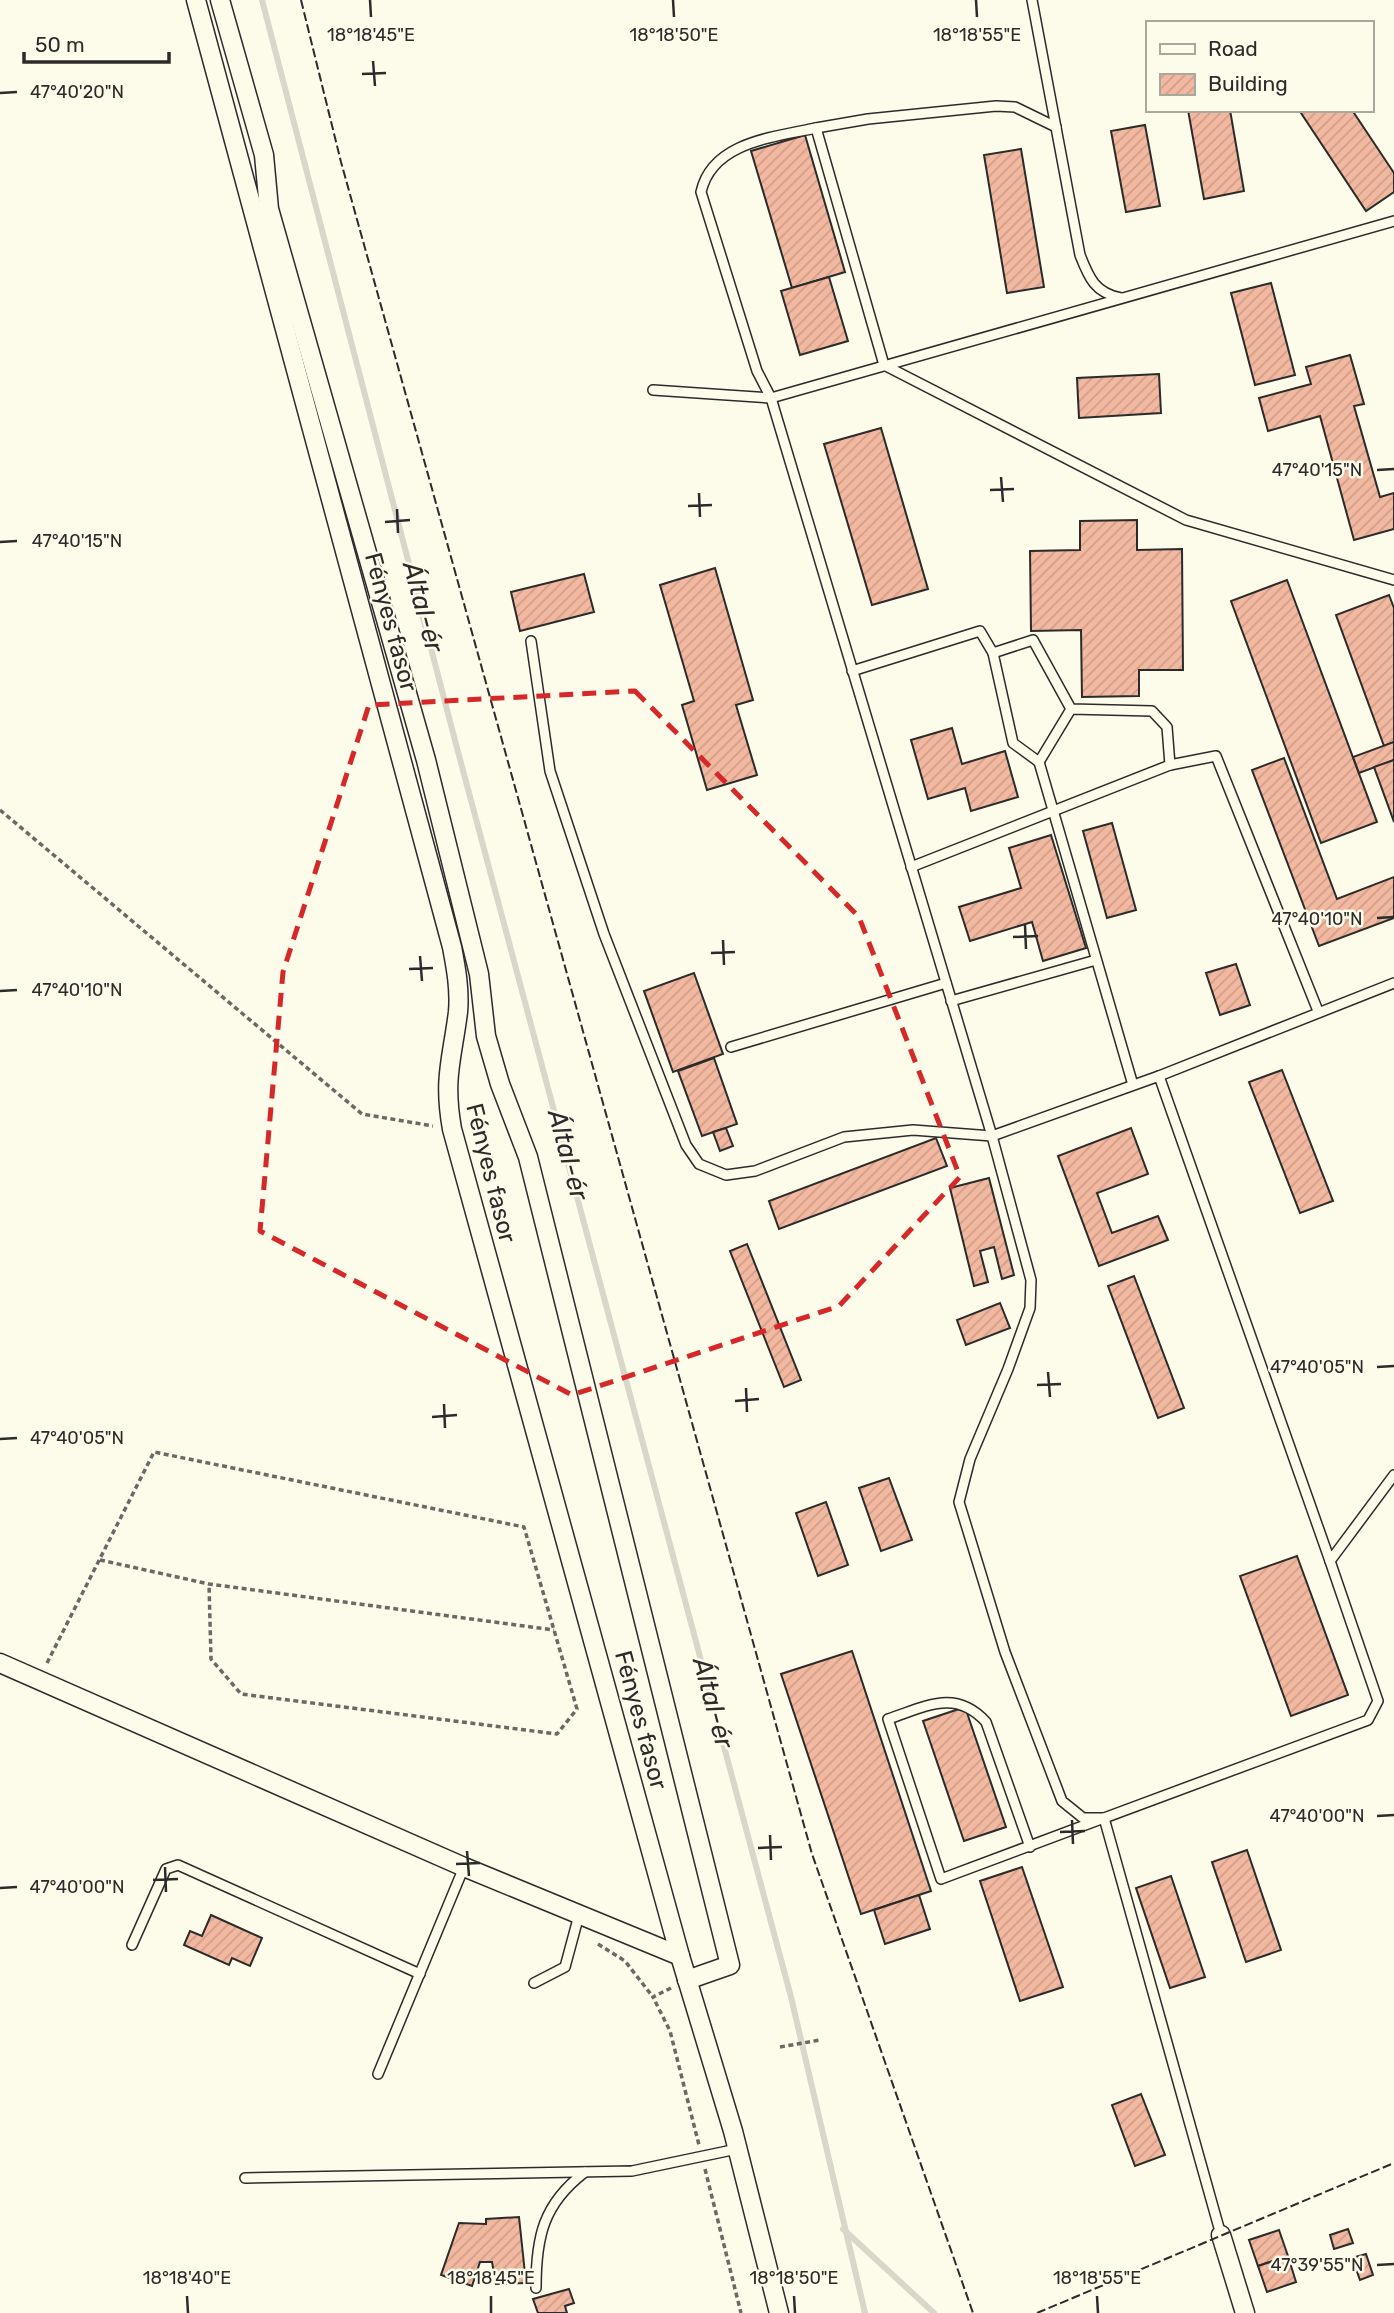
<svg xmlns="http://www.w3.org/2000/svg" width="1394" height="2313" font-family="Rubik,sans-serif">
<style>
.lines{fill:none;stroke-linecap:round;stroke-linejoin:round}
.stream{stroke:#d8d7c9;stroke-width:6}
.building{fill:url(#building-hatch);stroke:#2b2b2b;stroke-width:2}
.service-casing{stroke:#2b2b2b;stroke-width:12}
.minor-casing{stroke:#2b2b2b;stroke-width:21}
.path{stroke:#6a6964;stroke-width:3.5;stroke-dasharray:5 3.5;stroke-linecap:butt}
.service{stroke:#fdfbea;stroke-width:9}
.minor{stroke:#fdfbea;stroke-width:18}
.fence{stroke:#2b2b2b;stroke-width:2;stroke-dasharray:9 3.5;stroke-linecap:butt}
.marked{fill:none;stroke:#d62828;stroke-width:5;stroke-dasharray:14 9;stroke-linejoin:round}
.ticks{fill:none;stroke:#2b2b2b;stroke-width:2.5}
.labels{text-anchor:middle;dominant-baseline:central;stroke-width:5;stroke-linejoin:round;paint-order:stroke}
.street-label{font-size:24px;fill:#2b2b2b;stroke:#fdfbea}
.water-label{font-size:26px;font-style:italic;fill:#2b2b2b;stroke:#fdfbea}
.ticks-label{font-size:18px;text-anchor:middle;fill:#2b2b2b;stroke:#fdfbea;stroke-width:5;stroke-linejoin:round;paint-order:stroke}
</style>
<defs>
<pattern id="building-hatch" width="6" height="6" patternUnits="userSpaceOnUse" patternTransform="scale(1.75)"><rect width="6" height="6" fill="#f2b8a0"/><path d="M-1 1l2-2M0 6l6-6M5 7l2-2" fill="none" stroke="#d09e8a"/></pattern>
</defs>
<rect width="100%" height="100%" fill="#fdfbea"/>
<g class="lines">
<g class="stream">
<path d="M262,0L457,748L791,1997L865,2313"/>
<path d="M843,2229L934,2313"/>
</g>
</g>
<g class="building">
<path d="M1188,110H1230L1244,191L1204,199Z"/>
<path d="M1299,110H1352L1394,173V192L1366,211Z"/>
<path d="M1145,125L1160,206L1126,212L1111,131Z"/>
<path d="M805,135L845,272L792,288L751,151Z"/>
<path d="M1021,149L1044,287L1007,293L984,155Z"/>
<path d="M829,277L848,341L800,355L781,291Z"/>
<path d="M1271,283L1295,375L1255,385L1231,293Z"/>
<path d="M1350,355L1364,404L1354,406L1380,497L1394,493V529L1354,540L1320,416L1268,431L1259,398L1311,384L1306,367Z"/>
<path d="M1159,374L1161,413L1079,418L1077,378Z"/>
<path d="M881,428L928,589L872,605L824,444Z"/>
<path d="M1137,520V550L1182,549L1183,670H1139V696L1082,697L1081,630L1031,631L1030,551L1080,550V521Z"/>
<path d="M715,568L753,700L736,705L757,775L707,790L682,705L694,701L660,585Z"/>
<path d="M584,574L594,612L520,631L511,592Z"/>
<path d="M1287,580L1377,822L1321,843L1231,601Z"/>
<path d="M1389,595L1394,608V742L1384,746L1336,615Z"/>
<path d="M952,728L962,764L1005,751L1018,797L971,811L965,788L928,799L911,740Z"/>
<path d="M1394,742V760L1359,773L1353,757Z"/>
<path d="M1284,758L1337,899L1394,877V918L1319,946L1252,770Z"/>
<path d="M1394,760V822L1374,767Z"/>
<path d="M1112,823L1136,910L1107,918L1083,831Z"/>
<path d="M1051,835L1086,948L1043,961L1032,922L970,941L959,907L1021,888L1009,848Z"/>
<path d="M1236,964L1250,1005L1220,1015L1206,973Z"/>
<path d="M694,973L723,1054L673,1072L644,991Z"/>
<path d="M714,1058L737,1124L702,1136L678,1071Z"/>
<path d="M1282,1070L1333,1201L1300,1213L1249,1082Z"/>
<path d="M726,1128L733,1146L720,1151L713,1132Z"/>
<path d="M1131,1128L1148,1174L1097,1193L1112,1233L1158,1216L1168,1240L1099,1266L1058,1156Z"/>
<path d="M936,1138L947,1166L779,1229L769,1201Z"/>
<path d="M989,1178L1014,1275L1002,1279L994,1247L980,1251L988,1282L974,1286L950,1188Z"/>
<path d="M747,1244L801,1380L784,1387L730,1251Z"/>
<path d="M1134,1276L1184,1408L1158,1418L1108,1286Z"/>
<path d="M1000,1303L1010,1328L966,1345L957,1320Z"/>
<path d="M889,1478L912,1540L881,1551L859,1488Z"/>
<path d="M826,1502L848,1565L818,1576L796,1513Z"/>
<path d="M1297,1556L1348,1695L1291,1716L1240,1576Z"/>
<path d="M852,1651L931,1891L861,1914L781,1674Z"/>
<path d="M965,1707L1006,1827L964,1841L923,1721Z"/>
<path d="M1247,1850L1281,1950L1246,1962L1212,1862Z"/>
<path d="M1022,1867L1063,1987L1020,2001L980,1881Z"/>
<path d="M1171,1876L1205,1977L1170,1988L1136,1888Z"/>
<path d="M919,1895L930,1929L885,1944L874,1910Z"/>
<path d="M211,1915L262,1938L250,1966L232,1958L229,1965L184,1945L190,1931L202,1936Z"/>
<path d="M1141,2094L1165,2155L1135,2166L1112,2105Z"/>
<path d="M519,2217L526,2283L496,2284L492,2262H480L472,2286L441,2275L459,2223L486,2224V2219Z"/>
<path d="M1348,2229L1353,2243L1334,2249L1330,2235Z"/>
<path d="M1279,2230L1288,2256L1258,2266L1249,2240Z"/>
<path d="M1366,2254L1373,2275L1360,2280L1352,2258Z"/>
<path d="M1288,2256L1296,2282L1267,2292L1258,2266Z"/>
<path d="M569,2289L574,2303L565,2306L567,2313H538L533,2299Z"/>
</g>
<g class="lines">
<g class="service-casing">
<g id="service">
<path d="M1032,0L1080,255C1089,278 1095,293 1121,298"/>
<path d="M1056,127L1015,107L996,106L868,119L816,128L884,365L1186,520L1394,580"/>
<path d="M816,128C774,137 712,142 701,192L757,371L771,398L992,1136L1031,1280L1030,1308L1008,1369L970,1459L959,1502L1005,1652L1062,1801L1083,1818H1104L1368,1720L1378,1701L1330,1561"/>
<path d="M653,390L771,398L1394,221"/>
<path d="M531,641L550,771L604,934L686,1145L699,1164L726,1175L755,1171L844,1137L913,1130L992,1136L1159,1076L1394,983"/>
<path d="M852,671L980,631L993,653"/>
<path d="M1071,709L1039,762L1013,743L993,653L1033,640L1071,709L1152,711L1167,727L1170,765L1216,756L1318,1011"/>
<path d="M1039,762L1133,1085"/>
<path d="M911,867L1170,765"/>
<path d="M951,1001L1096,960"/>
<path d="M731,1047L946,983"/>
<path d="M1159,1076L1330,1561L1394,1475"/>
<path d="M1030,1847L986,1722C955,1688 925,1707 888,1719L941,1879L1104,1818L1221,2235"/>
<path d="M132,1945L166,1869L178,1865L420,1974"/>
<path d="M534,1983L565,1967L579,1915"/>
<path d="M378,2074L464,1867"/>
<path d="M245,2178L632,2171L737,2149"/>
<path d="M536,2288C536,2237 543,2204 585,2172"/>
</g>
</g>
<g class="minor-casing">
<g id="minor">
<path d="M196,0L452,947C456,968 460,990 458,1012C452,1060 443,1078 452,1129L680,1956L733,2131L779,2313"/>
<path d="M220,0L264,155L269,209L426,760L479,974L486,1036L500,1084L528,1157L730,1965L687,1980"/>
<path d="M0,1663L464,1867L680,1956"/>
<path d="M1221,2235L1245,2313"/>
</g>
</g>
<g class="path">
<path d="M0,810L362,1114L433,1126"/>
<path d="M100,1560L209,1584L554,1630"/>
<path d="M47,1663L154,1452L524,1527L577,1709L557,1734L241,1694L211,1659L209,1584"/>
<path d="M598,1944L625,1961L653,1997"/>
<path d="M671,1988L653,1997L670,2031L699,2145"/>
<path d="M780,2047L820,2040"/>
<path d="M705,2169L741,2313"/>
</g>
<use href="#service" class="service"/>
<use href="#minor" class="minor"/>
<g class="fence">
<path d="M301,0L341,162L812,1854L973,2313"/>
<path d="M1037,2313L1394,2163"/>
</g>
</g>
<path class="marked" d="M635,691L859,917L960,1177L839,1306L572,1395L260,1231L283,972L369,705Z"/>
<path class="ticks" d="M370,0L371,17M673,0L674,17M976,0L977,17M373,61L375,86M362,74L386,73M0,93L17,92M1377,470L1394,469M1001,477L1003,502M990,490L1014,489M699,493L700,517M688,506L712,505M397,509L398,533M385,522L410,520M0,542L17,541M1377,918L1394,917M1025,925L1026,949M1013,937L1038,936M723,940L724,965M711,953L735,952M420,956L422,981M409,969L433,968M0,991L17,990M1377,1367L1394,1366M1048,1372L1050,1397M1037,1385L1061,1384M746,1388L747,1412M735,1401L759,1399M444,1404L445,1428M432,1417L457,1415M0,1439L17,1438M1377,1816L1394,1815M1072,1820L1073,1844M1060,1832L1085,1831M770,1835L771,1860M758,1848L782,1847M467,1851L469,1876M456,1864L480,1863M165,1867L166,1892M153,1880L178,1879M0,1888L17,1887M1377,2265L1394,2264M187,2296L188,2313M491,2296V2313M794,2296L795,2313M1097,2296L1098,2313"/>
<g class="labels">
<g class="street-label">
<text transform="translate(391 622) rotate(75)">Fényes fasor</text>
<text transform="translate(491 1173) rotate(76)">Fényes fasor</text>
<text transform="translate(641 1720) rotate(75)">Fényes fasor</text>
</g>
<g class="water-label">
<text transform="translate(423 607) rotate(75)">Által-ér</text>
<text transform="translate(568 1155) rotate(75)">Által-ér</text>
<text transform="translate(713 1703) rotate(75)">Által-ér</text>
</g>
</g>
<g class="ticks-label">
<text x="371" y="41">18°18'45"E</text>
<text x="674" y="41">18°18'50"E</text>
<text x="977" y="41">18°18'55"E</text>
<text x="77" y="98">47°40'20"N</text>
<text x="1317" y="476">47°40'15"N</text>
<text x="77" y="547">47°40'15"N</text>
<text x="1317" y="925">47°40'10"N</text>
<text x="77" y="996">47°40'10"N</text>
<text x="1317" y="1373">47°40'05"N</text>
<text x="77" y="1444">47°40'05"N</text>
<text x="1317" y="1822">47°40'00"N</text>
<text x="77" y="1893">47°40'00"N</text>
<text x="1317" y="2271">47°39'55"N</text>
<text x="187" y="2284">18°18'40"E</text>
<text x="491" y="2284">18°18'45"E</text>
<text x="794" y="2284">18°18'50"E</text>
<text x="1097" y="2284">18°18'55"E</text>
</g>
<rect x="1146" y="21" width="228" height="91" fill="#fdfbea" stroke="#a9a89e" stroke-width="2"/>
<rect x="1160" y="44" width="35" height="10" fill="#fdfbea" stroke="#a9a89e" stroke-width="2"/>
<text x="1208" y="56" font-size="21" fill="#2b2b2b">Road</text>
<rect x="1160" y="74" width="35" height="21" fill="url(#building-hatch)" stroke="#a9a89e" stroke-width="2"/>
<text x="1208" y="91" font-size="21" fill="#2b2b2b">Building</text>
<path d="M24 52v10h145v-10" fill="none" stroke="#2b2b2b" stroke-width="3.5"/>
<text x="35" y="52" font-size="21" fill="#2b2b2b" stroke="#fdfbea" stroke-width="5" paint-order="stroke">50 m</text>
</svg>
